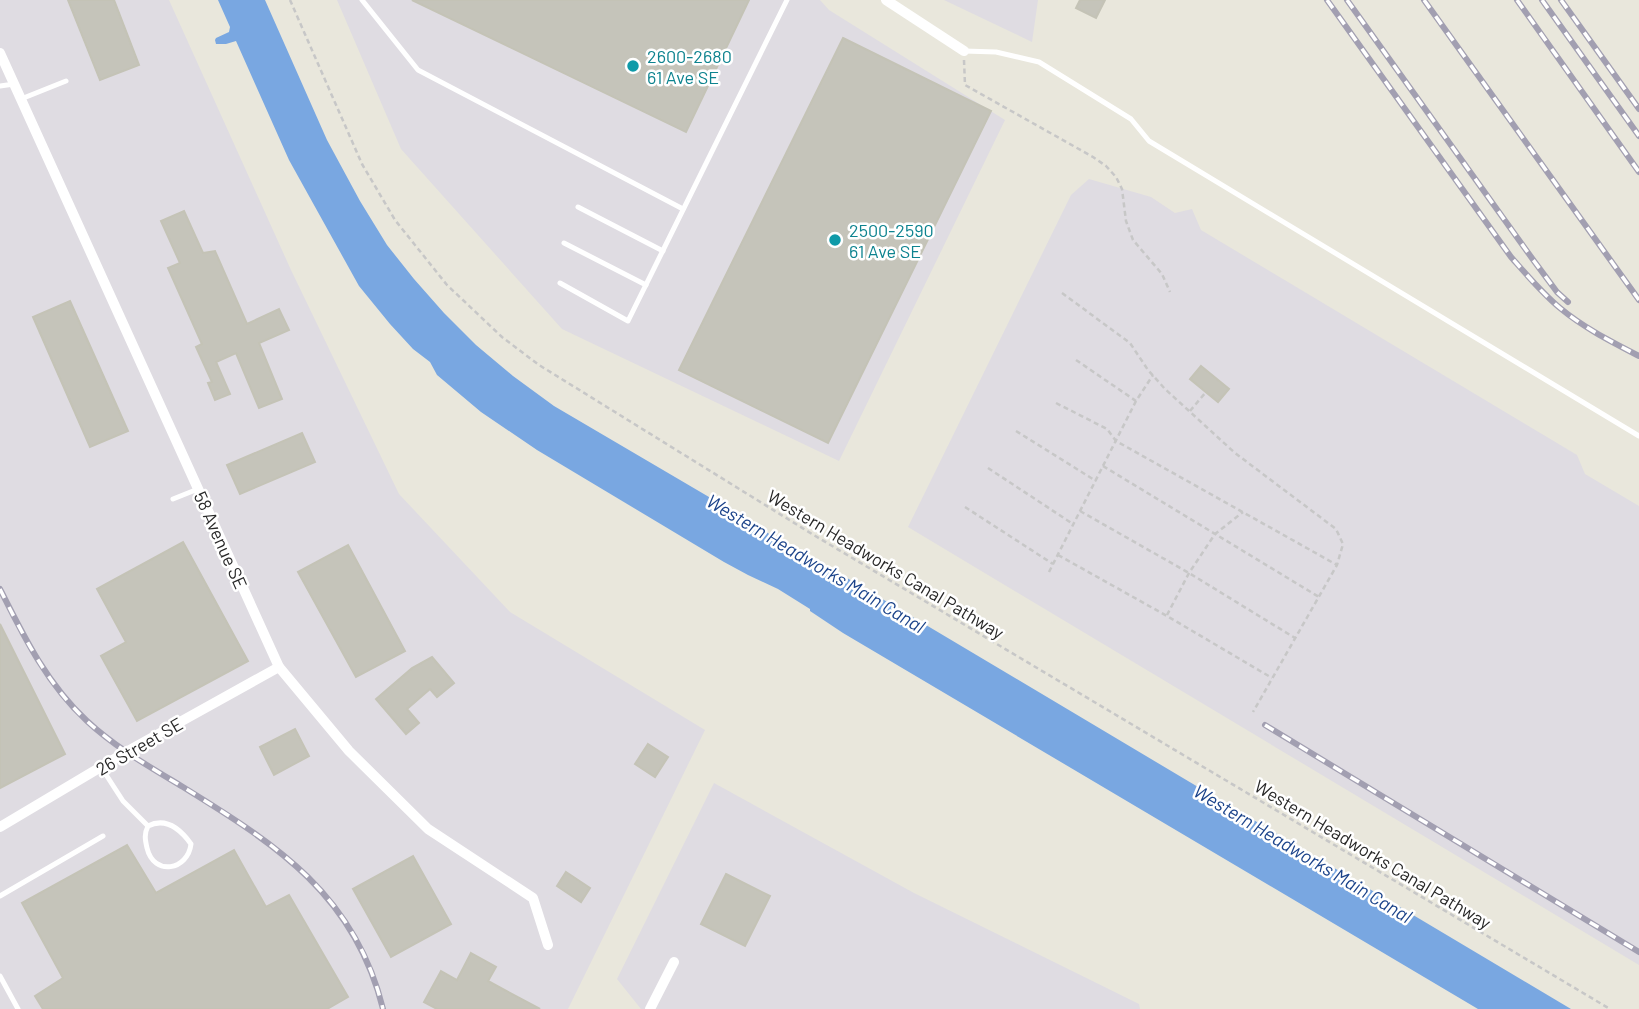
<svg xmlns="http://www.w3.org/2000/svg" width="1639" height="1009" font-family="Barlow,sans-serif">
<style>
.industrial{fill:#dfdce2}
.water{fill:#79a7e1}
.building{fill:#c5c4ba;stroke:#c4c3b6;stroke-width:2}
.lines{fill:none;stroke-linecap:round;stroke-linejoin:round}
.path{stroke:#c7c7c7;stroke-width:2.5;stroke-dasharray:5 3.5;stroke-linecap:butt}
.service{stroke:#fff;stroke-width:5}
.minor{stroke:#fff;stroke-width:10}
.rail-casing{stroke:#a29fb1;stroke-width:6}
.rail{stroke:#fff;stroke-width:3.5;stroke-dasharray:10;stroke-linecap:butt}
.culture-dot{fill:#0f9aa8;stroke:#fff;stroke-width:2.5}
.labels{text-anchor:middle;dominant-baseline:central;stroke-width:5;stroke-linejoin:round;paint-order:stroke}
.culture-label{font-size:18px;fill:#0d838f;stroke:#fff;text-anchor:start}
.street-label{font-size:18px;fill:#282828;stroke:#fff}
.water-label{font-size:19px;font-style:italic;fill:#1b438a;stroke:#fff}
</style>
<rect width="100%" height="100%" fill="#e9e7dc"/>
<g class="industrial">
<path d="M0,0H169L291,270L399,494L510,612L705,730L568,1009H0Z"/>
<path d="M337,0H820L829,10L1005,120L839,461L562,329L401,149Z"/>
<path d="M944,0H1038L1032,42Z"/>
<path d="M1089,179L1151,197L1175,213L1192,209L1201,230L1577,455L1585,474L1639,506V965L908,527L1071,195Z"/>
<path d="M714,783L914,893L1139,1004L1140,1009H641L617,979Z"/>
</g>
<path class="water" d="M218,0H265L327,140L360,201L387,245L414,279L444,313L476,345L513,376L554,406L755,524L808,561L847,578L1571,1009H1478L843,633L810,611V609L778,589L748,575L724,562L537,450L481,412L437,375L430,362L413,349L390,324L359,286L289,160L236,41L226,44H216L215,40L216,38L229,32L230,27Z"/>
<g class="building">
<path d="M68,0H114L139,65L100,80Z"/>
<path d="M412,0H749L686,132Z"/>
<path d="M1080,0H1105L1096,18L1076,8Z"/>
<path d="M843,38L991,111L828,443L679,370Z"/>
<path d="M184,211L203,253L215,251L247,324L279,309L289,330L259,343L282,399L259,408L236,353L216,362L230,394L215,400L208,383L212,382L196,347L202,344L168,268L180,263L161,221Z"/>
<path d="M70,301L128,431L90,447L33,317Z"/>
<path d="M1201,366L1229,389L1218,402L1190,379Z"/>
<path d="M302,433L315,462L240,494L227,465Z"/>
<path d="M183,542L248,661L137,721L101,656L126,642L97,589Z"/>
<path d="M348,545L405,651L356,677L298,572Z"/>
<path d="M0,624L65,754L0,788Z"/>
<path d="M432,657L454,683L437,697L430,689L407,709L419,723L406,734L376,699L412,668Z"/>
<path d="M295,729L309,756L274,775L260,747Z"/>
<path d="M648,744L668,757L655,777L635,764Z"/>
<path d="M127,845L156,893L234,850L266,907L289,895L348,997L327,1009H43L35,996L63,978L22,903Z"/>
<path d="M413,856L451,924L391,957L353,889Z"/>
<path d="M566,872L590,888L581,902L557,886Z"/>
<path d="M726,874L770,896L745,946L701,924Z"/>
<path d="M471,953L496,967L488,981L540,1009H437L424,1002L441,971L457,980Z"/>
</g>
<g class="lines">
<g class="path">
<path d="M290,0L362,164L395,220L447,285L502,337L539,365L812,534L1610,1009"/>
<path d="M964,60L965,85L1093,157L1106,166L1116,177L1122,189L1126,221L1133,240L1162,274L1170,292"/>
<path d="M1062,293L1130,343L1148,370L1165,389L1235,453L1336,529L1343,544L1337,565L1253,712"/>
<path d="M1076,360L1136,401"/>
<path d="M1056,403L1107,429L1116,441L1337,565"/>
<path d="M1190,411L1206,392"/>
<path d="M1016,431L1096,481"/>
<path d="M1103,466L1319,597"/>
<path d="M988,468L1073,524"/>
<path d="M965,507L1053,564"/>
<path d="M1080,511L1189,573L1295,638"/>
<path d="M1058,555L1167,616L1272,678"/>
<path d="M1049,572L1136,401L1153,375"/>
<path d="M1167,615L1189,573L1215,534L1243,512"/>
</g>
<g class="service">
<path d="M362,0L418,70L683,209"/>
<path d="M964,51L996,52L1039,62L1131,119L1149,141L1639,436"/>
<path d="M0,86L14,84"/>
<path d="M21,99L66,81"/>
<path d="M578,207L663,251"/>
<path d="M564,243L646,285"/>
<path d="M560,283L628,321L787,0"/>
<path d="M173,499L198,489"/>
<path d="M101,767L123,801L148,826C166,817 181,830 191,844C188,870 154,877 147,848C145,839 144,834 148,826"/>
<path d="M0,896L103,836"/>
<path d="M0,976L18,1009"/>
</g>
<g class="minor">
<path d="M886,0L964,51"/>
<path d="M0,53L279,667L349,751L428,829L533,898L548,945"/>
<path d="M0,827L126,752L279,667"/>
<path d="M650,1009L674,962"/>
</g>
<g class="rail-casing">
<g id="rail">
<path d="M1327,0L1511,257C1527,275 1542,293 1560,308C1584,328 1612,342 1639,356"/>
<path d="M1347,0L1534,261L1557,292L1568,302"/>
<path d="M1424,0L1639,300"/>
<path d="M1517,0L1639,172"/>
<path d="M1542,0L1639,136"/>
<path d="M1561,0L1639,109"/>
<path d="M0,589C24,637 47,684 87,721C116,748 150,767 183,787C277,845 355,895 383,1009"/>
<path d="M1265,725L1639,952"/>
</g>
</g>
<use href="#rail" class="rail"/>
</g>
<g class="culture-dot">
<circle cx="633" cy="66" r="7"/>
<circle cx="835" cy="240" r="7"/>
</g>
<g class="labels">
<g class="culture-label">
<text x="647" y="56">2600-2680<tspan x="647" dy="21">61 Ave SE</tspan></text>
<text x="849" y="230">2500-2590<tspan x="849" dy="21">61 Ave SE</tspan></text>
</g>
<g class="street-label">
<text transform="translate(221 540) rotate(66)">58 Avenue SE</text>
<text transform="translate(886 564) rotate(31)">Western Headworks Canal Pathway</text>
<text transform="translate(139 746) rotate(-30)">26 Street SE</text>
<text transform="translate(1373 854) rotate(31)">Western Headworks Canal Pathway</text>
</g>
<g class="water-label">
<text transform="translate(816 563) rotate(31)">Western Headworks Main Canal</text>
<text transform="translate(1303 853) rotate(31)">Western Headworks Main Canal</text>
</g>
</g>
</svg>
